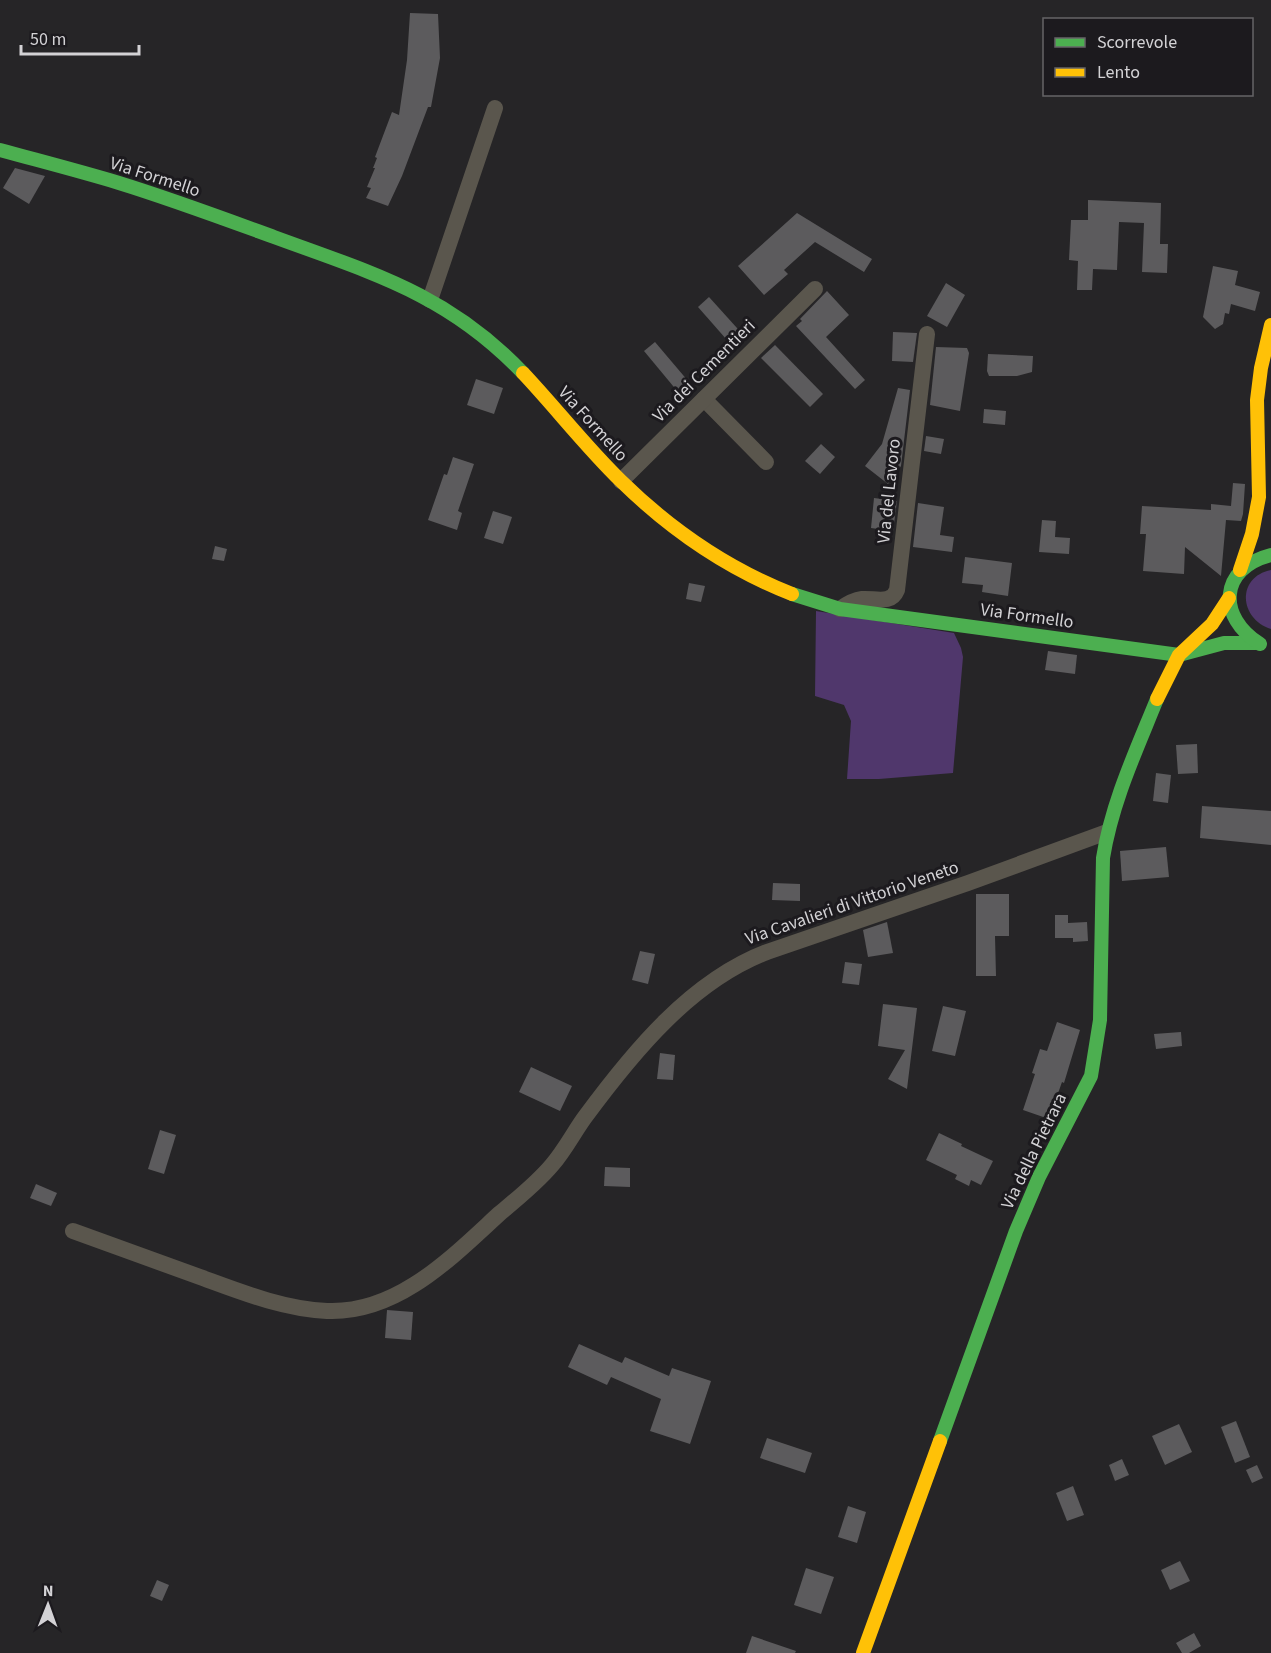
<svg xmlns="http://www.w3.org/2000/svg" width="1271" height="1653" font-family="'Source Sans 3',sans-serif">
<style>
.green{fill:#50376c}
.building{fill:#5c5b5d}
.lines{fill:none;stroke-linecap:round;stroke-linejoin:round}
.street{stroke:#5a564d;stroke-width:16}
.fast{stroke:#4caf50;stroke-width:14}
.slow{stroke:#ffc107;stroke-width:14}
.labels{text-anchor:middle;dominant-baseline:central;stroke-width:6;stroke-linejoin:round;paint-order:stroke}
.street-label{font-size:18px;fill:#d3d2d5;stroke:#1c1a1e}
</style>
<rect width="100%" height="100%" fill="#262527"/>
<g class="green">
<path d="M1271,570V629C1239,619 1236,577 1271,570Z"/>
<path d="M816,611L954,633L961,648L963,657L953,773L879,779H847L851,721L844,705L815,696Z"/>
</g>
<g class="building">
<path d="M410,13L438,14L440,58L431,107H428L402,176L388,206L366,198L371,188L367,187L375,168H373L377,158L375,157L392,112L399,115L407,60Z"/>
<path d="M15,168L45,176L29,204L3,188Z"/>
<path d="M1088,200L1161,203L1160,244H1168L1167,273L1142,272L1144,223L1119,222L1117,270L1093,269L1092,290H1077L1078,261L1069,260L1071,220H1088Z"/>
<path d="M797,213L872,259L864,272L815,242L784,270L788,274L764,295L738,266Z"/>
<path d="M1213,266L1238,271L1235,285L1260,292L1255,311L1231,304L1229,314L1225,313L1223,324L1215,329L1203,317Z"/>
<path d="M946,283L965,295L947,327L927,316Z"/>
<path d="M827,291L849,315L826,337L865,380L855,389L796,326L802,321L800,319Z"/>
<path d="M709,297L746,338L734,348L698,307Z"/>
<path d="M893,332L917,333L913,362L892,361Z"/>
<path d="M655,342L694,388L683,398L644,351Z"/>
<path d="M775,345L823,394L810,407L761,358Z"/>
<path d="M936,347L967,348L969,353L960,411L930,405Z"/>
<path d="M988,354L1033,356L1032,372L1017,376H989L987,371Z"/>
<path d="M476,379L503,388L494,414L467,405Z"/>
<path d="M898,388L910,390L901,466L888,484L865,466L882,444Z"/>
<path d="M984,409L1006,411L1005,425L983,423Z"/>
<path d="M926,436L944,439L941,454L924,451Z"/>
<path d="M821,444L835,457L820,474L805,461Z"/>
<path d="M453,457L474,464L458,511L462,513L457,530L428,520L444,474L447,475Z"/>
<path d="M1233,483L1245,484L1243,514L1241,521L1226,520L1221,576L1185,547L1184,574L1143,571L1146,534H1140L1142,506L1211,510V504L1231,506Z"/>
<path d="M874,498L897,501L893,531L871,528Z"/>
<path d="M918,503L944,507L940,535L954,537L952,552L913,547Z"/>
<path d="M493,511L512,517L503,544L484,538Z"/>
<path d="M1042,520L1056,521L1055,537L1070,538L1069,554L1039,552Z"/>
<path d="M215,546L227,549L224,561L212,559Z"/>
<path d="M965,557L1012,563L1008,596L982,592L983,585L962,583Z"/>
<path d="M689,583L705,586L701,602L686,599Z"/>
<path d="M1048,651L1077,655L1075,674L1045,670Z"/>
<path d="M1197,744L1198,773L1178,774L1176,745Z"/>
<path d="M1156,773L1171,775L1168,803L1153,801Z"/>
<path d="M1202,806L1271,811V845L1200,838Z"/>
<path d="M1166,847L1169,877L1122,881L1120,851Z"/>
<path d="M773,883L800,884V901L772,900Z"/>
<path d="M976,894H1009V936H995L996,976H976Z"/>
<path d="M1055,915H1068V923L1087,922L1088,941L1073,942V938H1055Z"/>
<path d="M887,922L893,953L868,957L863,930Z"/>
<path d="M640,951L655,954L648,984L632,980Z"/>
<path d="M845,962L862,964L859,985L842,983Z"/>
<path d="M883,1004L917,1008L907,1089L888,1079L905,1050L878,1046Z"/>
<path d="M943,1006L966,1011L955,1056L932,1051Z"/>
<path d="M1057,1022L1080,1030L1064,1083L1062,1082L1049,1119L1023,1110L1035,1074L1032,1073L1040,1049L1047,1051Z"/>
<path d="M1181,1032L1182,1046L1156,1049L1154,1034Z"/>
<path d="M660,1053L675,1055L673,1080L657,1079Z"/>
<path d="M531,1067L572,1086L560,1111L519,1092Z"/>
<path d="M160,1130L176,1135L164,1174L148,1169Z"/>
<path d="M939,1133L962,1144L961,1146L993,1161L981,1185L971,1180L969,1186L955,1179L957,1175L926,1160Z"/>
<path d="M605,1167L630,1168V1187L604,1186Z"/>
<path d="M36,1184L57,1193L51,1206L30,1198Z"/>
<path d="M387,1310L413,1312L411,1340L385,1338Z"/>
<path d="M579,1344L622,1363L625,1357L669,1376L672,1368L711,1381L690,1444L650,1431L661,1399L611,1377L607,1385L568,1367Z"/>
<path d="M1236,1421L1250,1457L1235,1463L1221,1427Z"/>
<path d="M1179,1424L1192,1452L1165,1465L1152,1436Z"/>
<path d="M767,1438L812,1453L805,1473L760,1458Z"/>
<path d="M1122,1459L1129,1475L1115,1481L1109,1465Z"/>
<path d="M1257,1465L1263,1478L1252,1483L1246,1470Z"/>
<path d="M1073,1486L1084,1515L1067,1521L1056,1493Z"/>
<path d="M848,1506L866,1512L857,1543L838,1537Z"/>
<path d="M1180,1561L1190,1581L1170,1590L1161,1570Z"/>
<path d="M806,1568L834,1577L821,1614L794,1605Z"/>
<path d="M157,1580L169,1585L162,1601L150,1596Z"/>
<path d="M1194,1633L1201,1646L1189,1653H1182L1176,1643Z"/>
<path d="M752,1636L796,1651L795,1653H746Z"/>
</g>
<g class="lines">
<g class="street">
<path d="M430,300L495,108"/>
<path d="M704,399L766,462"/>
<path d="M621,481L815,289"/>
<path d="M840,609C847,604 854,600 862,599C875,598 891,605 897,590L927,334"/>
<path d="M73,1231C115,1246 158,1262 200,1277C241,1292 283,1309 327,1311C397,1314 451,1258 499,1214C517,1199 537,1183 552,1165C565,1150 574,1132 585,1117C633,1052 691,981 767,952L968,883L1107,832"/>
</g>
<g class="fast">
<path d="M0,150C40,161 79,171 119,183C171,199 222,218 274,237C372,273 448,294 523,373"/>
<path d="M792,594L840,609L1179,655L1224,643H1257"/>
<path d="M1260,644C1217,617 1219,568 1271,555"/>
<path d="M940,1441L1016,1231L1039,1177L1091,1076L1100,1020L1103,858C1112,802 1136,751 1157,699"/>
</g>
<g class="slow">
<path d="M523,373C556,408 586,447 621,481C671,530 728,569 792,594"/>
<path d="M1240,570L1252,534L1259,497L1257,400L1261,368L1271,325"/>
<path d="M1157,699L1179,655L1212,624L1229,598"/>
<path d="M863,1653L940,1441"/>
</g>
</g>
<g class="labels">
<g class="street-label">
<text transform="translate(155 177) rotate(18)">Via Formello</text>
<text transform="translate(704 371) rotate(-45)">Via dei Cementieri</text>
<text transform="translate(593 424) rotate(48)">Via Formello</text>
<text transform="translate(889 491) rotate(-84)">Via del Lavoro</text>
<text transform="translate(1027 616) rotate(8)">Via Formello</text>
<text transform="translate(852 903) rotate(-19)">Via Cavalieri di Vittorio Veneto</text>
<text transform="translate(1034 1151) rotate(-64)">Via della Pietrara</text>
</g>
</g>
<rect x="1043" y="18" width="210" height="78" fill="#1c1a1e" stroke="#656467" stroke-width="1.5"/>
<rect x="1055" y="38" width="30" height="9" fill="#4caf50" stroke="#656467" stroke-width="1.5"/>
<text x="1097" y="48" font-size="18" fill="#d3d2d5">Scorrevole</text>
<rect x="1055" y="68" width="30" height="9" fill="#ffc107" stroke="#656467" stroke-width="1.5"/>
<text x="1097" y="78" font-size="18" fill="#d3d2d5">Lento</text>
<g transform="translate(48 1605) rotate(1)" stroke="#1c1a1e" stroke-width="4.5" paint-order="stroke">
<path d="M0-4.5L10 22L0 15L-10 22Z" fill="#d3d2d5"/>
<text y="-9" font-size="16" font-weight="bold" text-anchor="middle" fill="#d3d2d5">N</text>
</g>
<path d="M21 45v9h118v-9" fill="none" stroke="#d3d2d5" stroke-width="3"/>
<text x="30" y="45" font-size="18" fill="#d3d2d5" stroke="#1c1a1e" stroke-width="4.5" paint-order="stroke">50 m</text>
</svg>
